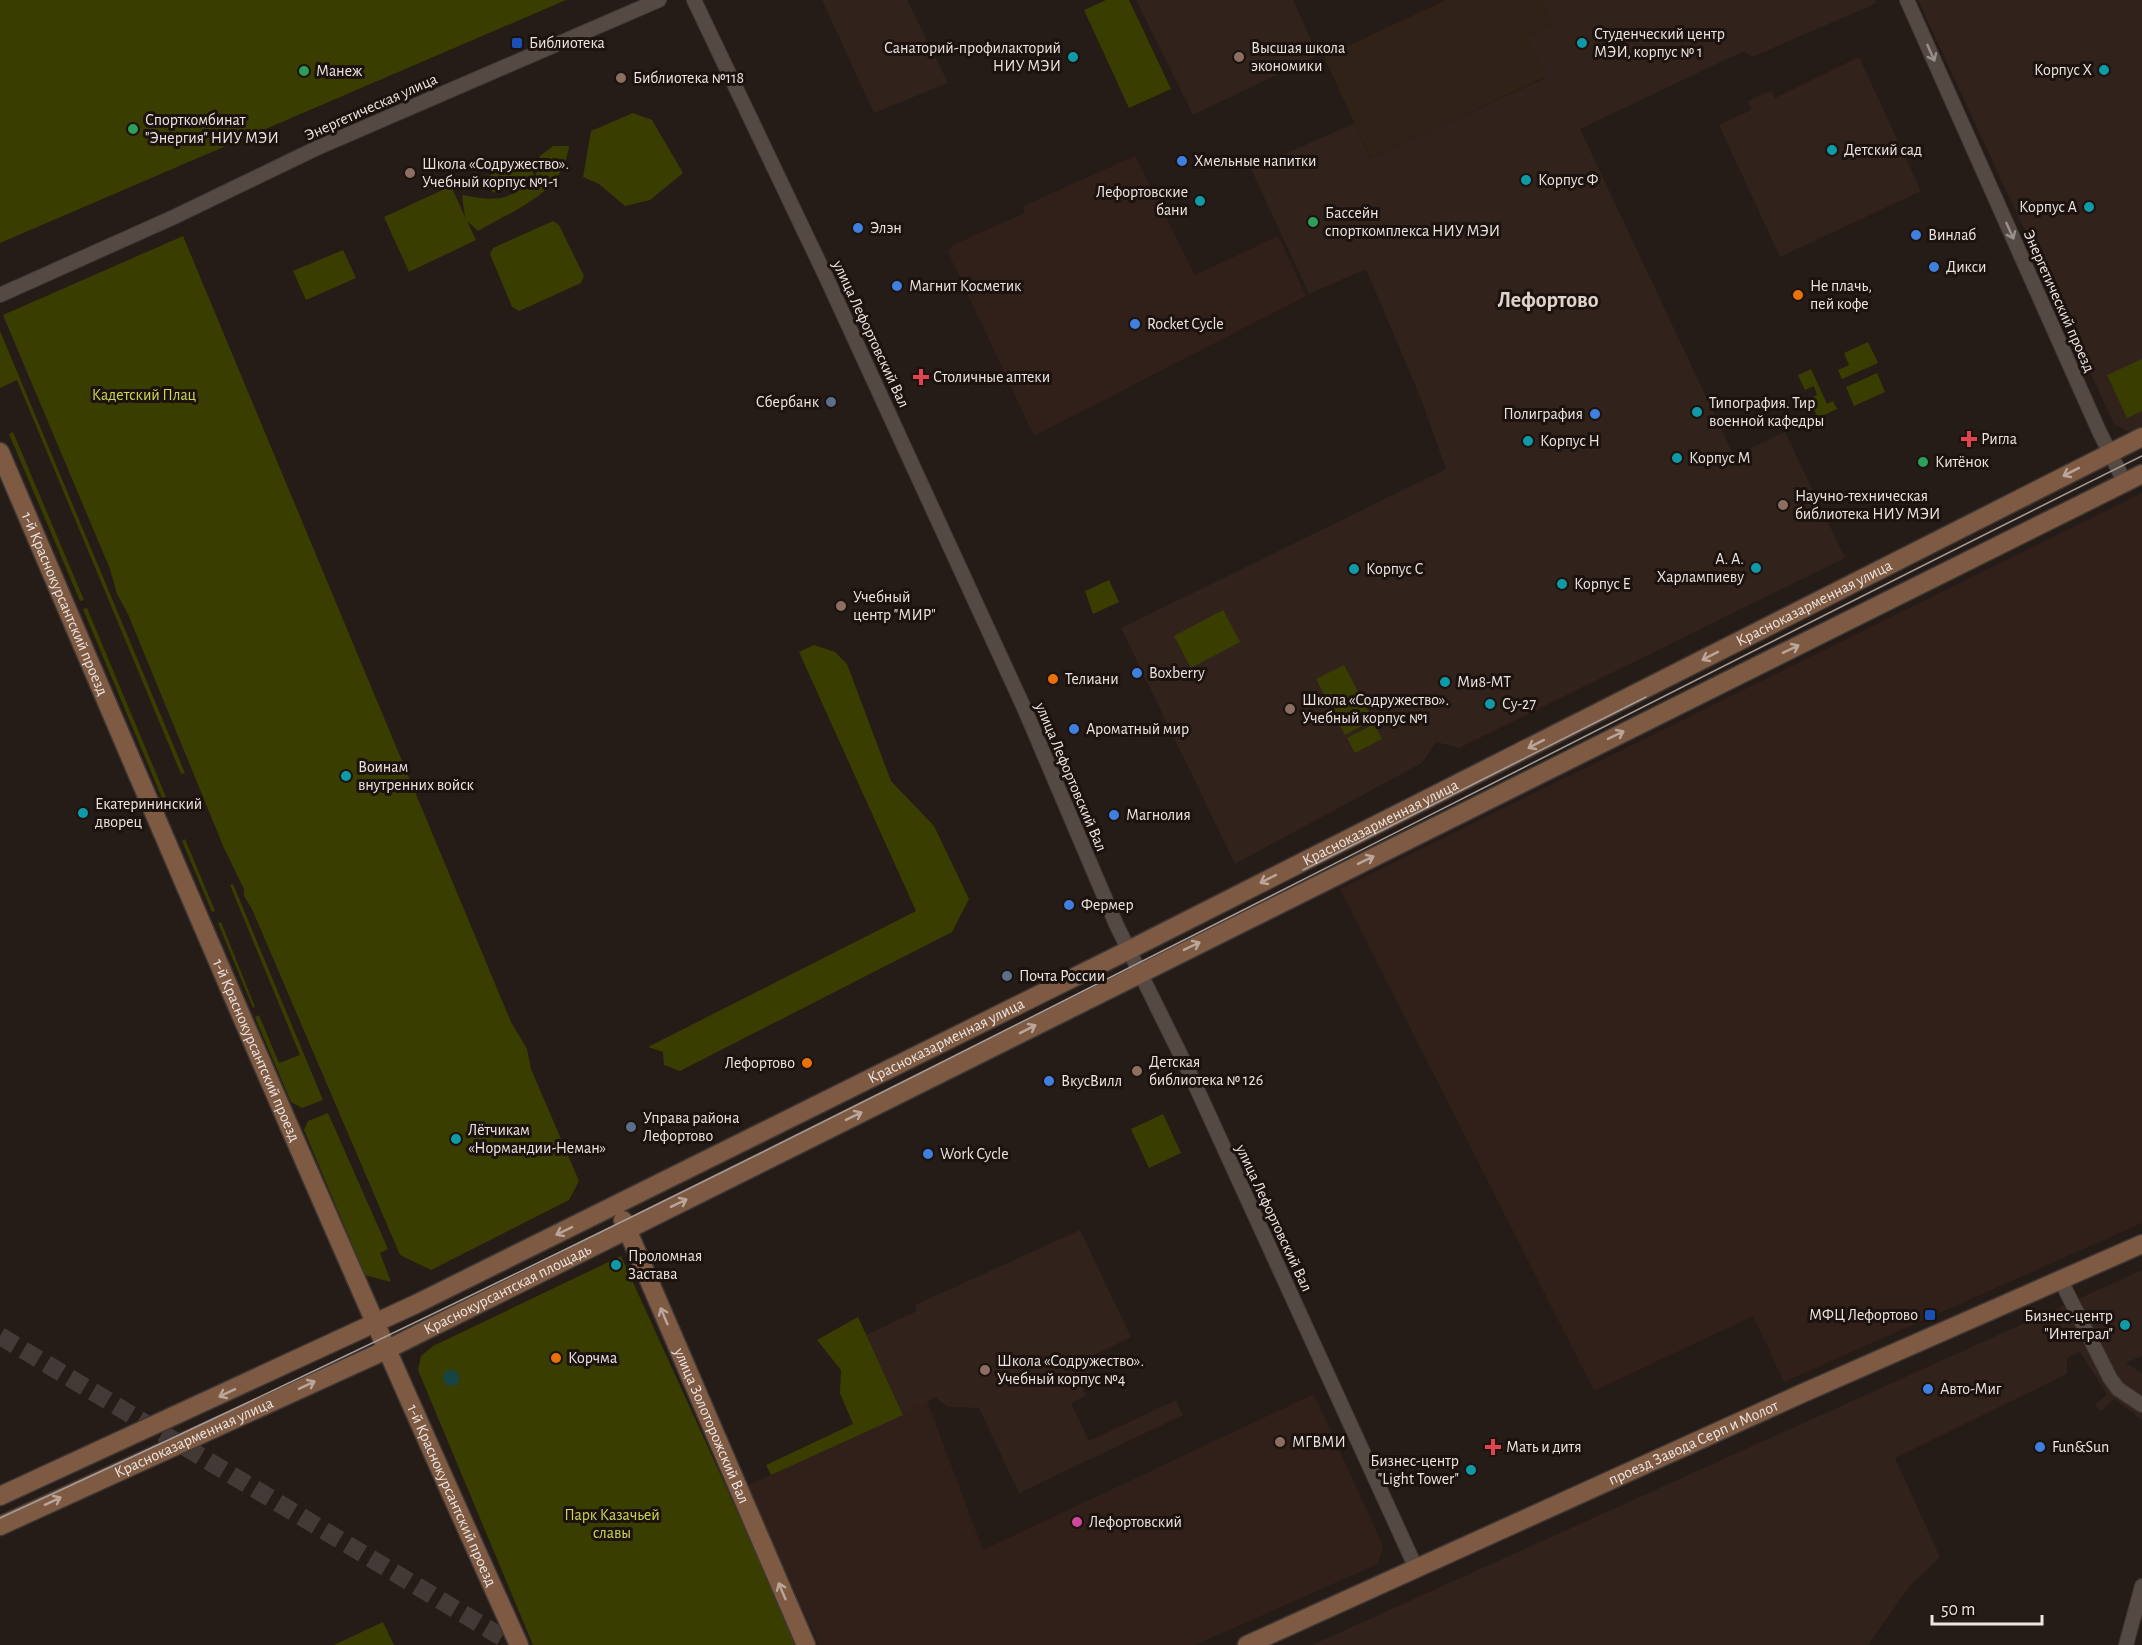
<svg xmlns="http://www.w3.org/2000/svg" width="2142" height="1645" font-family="'Alegreya Sans',sans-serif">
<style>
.built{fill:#32221c}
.industrial{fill:#312019}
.medical{fill:#302216}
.green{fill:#3a3d00}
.water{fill:#174444}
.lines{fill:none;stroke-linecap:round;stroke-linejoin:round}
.primary-tunnel{stroke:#433936;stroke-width:18;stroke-dasharray:18 9;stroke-linecap:butt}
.street-casing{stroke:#3f3735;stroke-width:16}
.secondary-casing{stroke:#3f3735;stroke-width:21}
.street{stroke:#554944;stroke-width:14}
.secondary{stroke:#7e5a42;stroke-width:18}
.tram{stroke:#a69d9a;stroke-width:1.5}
.oneway{stroke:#998f8c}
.oneway2{stroke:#bba69b}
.transit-dot{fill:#1a4fb4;stroke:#1c120e;stroke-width:2}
.culture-dot{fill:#0f9aa8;stroke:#1c120e;stroke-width:2}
.education-dot{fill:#8d6e63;stroke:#1c120e;stroke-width:2}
.leisure-dot{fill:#2e9e5b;stroke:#1c120e;stroke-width:2}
.shop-dot{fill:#3f7fe0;stroke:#1c120e;stroke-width:2}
.food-dot{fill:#e8710a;stroke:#1c120e;stroke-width:2}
.health-dot{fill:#e0444e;stroke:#1c120e;stroke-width:2}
.service-dot{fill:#5c6f8a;stroke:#1c120e;stroke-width:2}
.hotel-dot{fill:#d1479c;stroke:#1c120e;stroke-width:2}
.labels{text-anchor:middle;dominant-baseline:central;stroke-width:6;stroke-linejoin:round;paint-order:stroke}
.poi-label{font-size:16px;fill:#ede5e3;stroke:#1c120e;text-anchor:start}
.street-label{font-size:16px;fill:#ede5e3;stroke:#1c120e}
.park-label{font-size:16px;fill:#cfd756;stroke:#1c120e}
.district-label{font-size:22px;font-weight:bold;fill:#e0d2cd;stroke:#1c120e}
</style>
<rect width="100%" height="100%" fill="#251b17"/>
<g class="built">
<path d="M822,0H907L948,83L874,113Z"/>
<path d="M1136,0H1293L1318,55L1193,115Z"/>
<path d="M1542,0H1875L1876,3L1868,7L1752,57L1744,51L1580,129L1734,456L1785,432L1845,558L1459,748L1436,742L1422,763L1235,864L1121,628L1446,469L1421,399L1366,269L1309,294L1251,169L1355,123L1370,159L1545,78L1526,37L1553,25Z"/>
<path d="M1918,0H2142V426L2129,432L2114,424Z"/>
<path d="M1859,57L1921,191L1780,257L1719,125L1751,110L1748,101L1771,91L1775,98Z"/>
<path d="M1080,1230L1131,1337L1084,1360L1093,1380L1081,1386L1086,1396L1071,1403L1089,1441L1176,1400L1183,1415L1019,1493L979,1408L948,1407L935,1397L903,1415L866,1335L917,1311L915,1305Z"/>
<path d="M2142,1270V1356L2126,1363L2142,1373V1420L2114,1399L2101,1411L2095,1405L2107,1394L2080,1352L2067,1358V1374L1895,1458L1940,1557L1909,1587L1868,1645H1312Z"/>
</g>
<g class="industrial">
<path d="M1135,156L1195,275L1278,236L1306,296L1034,436L948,252L953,245L1025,213L1023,206Z"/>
<path d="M2142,493V1223L1784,1382L1753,1316L1594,1391L1340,889Z"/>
<path d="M1314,1394L1383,1546L1378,1564L1195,1645H819L747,1486L927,1401L983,1550Z"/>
</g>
<path class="medical" d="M1446,0H1542L1553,25L1526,37L1545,77L1371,159L1324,57Z"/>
<g class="green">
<path d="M0,0H566L0,243Z"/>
<path d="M1106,0H1129L1171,89L1129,108L1084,10Z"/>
<path d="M633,113L652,120L683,173L650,200L625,206L599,184L583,177L591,131Z"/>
<path d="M553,146H569C563,194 515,209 478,231L467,221L476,240L409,272L384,217L451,186L465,217L462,195C498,202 506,201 535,179L540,156Z"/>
<path d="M527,159L534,175L493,193L486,177Z"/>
<path d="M553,221L559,225L584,276L581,283L519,311L512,307L490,254L493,248Z"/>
<path d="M183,236L511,1022L527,1049L531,1069L579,1181L569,1200L431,1270L400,1255L252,909L244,896V889L224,848L128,614L117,594L110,569L3,315Z"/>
<path d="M343,250L356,278L306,300L293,271Z"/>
<path d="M0,331L185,773L181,774L17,380L0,388Z"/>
<path d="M1868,342L1878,363L1842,379L1838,370L1849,365L1844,353Z"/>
<path d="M2142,359V411L2127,418L2107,375Z"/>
<path d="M1811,369L1827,404L1833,401L1837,409L1818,418L1809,399L1817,395L1814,386L1805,390L1798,375Z"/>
<path d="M1877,373L1885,392L1854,406L1846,387Z"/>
<path d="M13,432L84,600L80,601L9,434Z"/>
<path d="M1109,580L1119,602L1093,614L1085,591Z"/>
<path d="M87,608L166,797L162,798L83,609Z"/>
<path d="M1223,610L1240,642L1191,668L1174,636Z"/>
<path d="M814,645L835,652L847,664L891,781L934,826L969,899L952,932L680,1071L664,1065L663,1052L648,1047L916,911L799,652Z"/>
<path d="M1344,665L1373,720L1345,735L1316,679Z"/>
<path d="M1374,724L1382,739L1355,753L1347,738Z"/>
<path d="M185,839L215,911L212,912L182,841Z"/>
<path d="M233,884L323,1100L302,1108L291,1102L255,1017L259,1015L279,1063L300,1055L230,885Z"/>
<path d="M221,922L255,1007L253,1008L218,923Z"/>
<path d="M328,1113L388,1249L380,1253L391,1282L365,1275L304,1130L308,1121Z"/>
<path d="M1163,1114L1181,1153L1149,1168L1131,1129Z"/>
<path d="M621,1256L798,1645H533L418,1370L421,1356L433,1346Z"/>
<path d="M858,1317L903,1415L771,1475L766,1465L853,1424L840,1393L841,1370L817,1340Z"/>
<path d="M383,1622L394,1645H334Z"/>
</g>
<circle class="water" cx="451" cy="1378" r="8"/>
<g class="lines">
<path class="primary-tunnel" d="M0,1336L515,1645"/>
<g class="street-casing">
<g id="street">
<path d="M694,0L827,279L1025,710L1116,924L1192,1078L1416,1568"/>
<path d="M1907,0L2099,431L2125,483"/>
<path d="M0,295L174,217L317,148L659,0"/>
<path d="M2061,1281L2110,1378L2118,1389L2142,1405"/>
<path d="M2126,1645L2142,1586"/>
</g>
</g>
<g class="secondary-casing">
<g id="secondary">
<path id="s1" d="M0,452C170,851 340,1250 519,1645"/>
<path id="s2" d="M623,1220L806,1645"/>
<path id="s3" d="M0,1496L416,1304L1129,950L2142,437"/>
<path id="s4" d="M0,1526L386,1350L2142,474"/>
<path id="s5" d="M1247,1645L1803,1393L2142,1244"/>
</g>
</g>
<use href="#street" class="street"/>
<use href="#secondary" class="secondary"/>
<g class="tram">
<path d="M1303,870L1646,697"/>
<path d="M0,1518C725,1186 1428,810 2142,456"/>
</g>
</g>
<defs><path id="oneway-shaft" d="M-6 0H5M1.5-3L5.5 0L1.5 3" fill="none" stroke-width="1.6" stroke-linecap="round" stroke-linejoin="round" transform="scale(1.5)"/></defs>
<g class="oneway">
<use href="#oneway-shaft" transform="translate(1931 53) rotate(66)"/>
<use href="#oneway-shaft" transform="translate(2010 231) rotate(66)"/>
</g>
<g class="oneway2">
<use href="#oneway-shaft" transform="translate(2071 472) rotate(153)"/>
<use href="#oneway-shaft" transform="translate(1791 649) rotate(-26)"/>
<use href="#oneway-shaft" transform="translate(1710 656) rotate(153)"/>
<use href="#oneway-shaft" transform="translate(1616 735) rotate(-26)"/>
<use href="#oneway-shaft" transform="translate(1536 744) rotate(153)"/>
<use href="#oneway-shaft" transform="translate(1366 860) rotate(-26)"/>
<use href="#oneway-shaft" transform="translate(1268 879) rotate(153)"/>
<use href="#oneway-shaft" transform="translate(1192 946) rotate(-26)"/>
<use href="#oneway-shaft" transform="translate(1028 1029) rotate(-27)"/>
<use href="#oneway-shaft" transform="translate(854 1116) rotate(-26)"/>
<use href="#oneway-shaft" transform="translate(679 1203) rotate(-26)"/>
<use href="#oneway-shaft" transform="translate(564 1231) rotate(154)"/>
<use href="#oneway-shaft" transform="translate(664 1316) rotate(-113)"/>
<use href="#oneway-shaft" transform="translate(307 1385) rotate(-25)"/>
<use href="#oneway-shaft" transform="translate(227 1393) rotate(155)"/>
<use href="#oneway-shaft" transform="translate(53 1501) rotate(-25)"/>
<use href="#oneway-shaft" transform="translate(782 1591) rotate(-113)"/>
</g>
<g class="transit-dot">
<rect x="511" y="37" width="12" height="12" rx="3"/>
<rect x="1924" y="1309" width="12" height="12" rx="3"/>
</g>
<g class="culture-dot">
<circle cx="1582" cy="43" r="6"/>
<circle cx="1073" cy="57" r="6"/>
<circle cx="2104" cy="70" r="6"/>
<circle cx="1832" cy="150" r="6"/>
<circle cx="1526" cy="180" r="6"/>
<circle cx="1200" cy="201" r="6"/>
<circle cx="2089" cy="207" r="6"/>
<circle cx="1697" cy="412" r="6"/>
<circle cx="1528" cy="441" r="6"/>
<circle cx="1677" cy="458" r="6"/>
<circle cx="1756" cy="568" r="6"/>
<circle cx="1354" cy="569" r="6"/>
<circle cx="1562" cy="584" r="6"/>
<circle cx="1445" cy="682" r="6"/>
<circle cx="1490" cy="704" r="6"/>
<circle cx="346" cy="776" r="6"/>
<circle cx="83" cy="813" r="6"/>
<circle cx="456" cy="1139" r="6"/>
<circle cx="616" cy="1265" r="6"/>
<circle cx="2125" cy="1325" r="6"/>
<circle cx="1471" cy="1470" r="6"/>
</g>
<g class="education-dot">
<circle cx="1239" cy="57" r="6"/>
<circle cx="621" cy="78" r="6"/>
<circle cx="410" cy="173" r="6"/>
<circle cx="1783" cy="505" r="6"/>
<circle cx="841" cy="606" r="6"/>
<circle cx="1290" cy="709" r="6"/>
<circle cx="1137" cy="1071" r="6"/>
<circle cx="985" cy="1370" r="6"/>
<circle cx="1280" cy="1442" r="6"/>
</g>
<g class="leisure-dot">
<circle cx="304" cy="71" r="6"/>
<circle cx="133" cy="129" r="6"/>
<circle cx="1313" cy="222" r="6"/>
<circle cx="1923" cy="462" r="6"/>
</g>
<g class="shop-dot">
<circle cx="1182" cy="161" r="6"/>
<circle cx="858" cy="228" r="6"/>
<circle cx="1916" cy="235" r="6"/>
<circle cx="1934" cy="267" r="6"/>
<circle cx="897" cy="286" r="6"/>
<circle cx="1135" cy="324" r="6"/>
<circle cx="1595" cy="414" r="6"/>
<circle cx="1137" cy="673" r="6"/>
<circle cx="1074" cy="729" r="6"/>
<circle cx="1114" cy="815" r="6"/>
<circle cx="1069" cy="905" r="6"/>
<circle cx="1049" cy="1081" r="6"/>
<circle cx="928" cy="1154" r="6"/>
<circle cx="1928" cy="1389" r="6"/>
<circle cx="2040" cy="1447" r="6"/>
</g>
<g class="food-dot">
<circle cx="1798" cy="295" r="6"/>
<circle cx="1053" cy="679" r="6"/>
<circle cx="807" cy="1063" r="6"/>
<circle cx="556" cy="1358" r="6"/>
</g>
<g class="health-dot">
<path d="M918 368h6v6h6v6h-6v6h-6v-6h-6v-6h6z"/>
<path d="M1966 430h6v6h6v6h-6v6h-6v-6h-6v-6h6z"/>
<path d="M1490 1438h6v6h6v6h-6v6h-6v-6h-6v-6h6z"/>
</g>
<g class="service-dot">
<circle cx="831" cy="402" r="6"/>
<circle cx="1007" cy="976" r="6"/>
<circle cx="631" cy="1127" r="6"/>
</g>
<circle class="hotel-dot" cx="1077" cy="1522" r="6"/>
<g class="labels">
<g class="poi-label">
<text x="1594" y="34">Студенческий центр<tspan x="1594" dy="18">МЭИ, корпус № 1</tspan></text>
<text x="529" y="43">Библиотека</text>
<text x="1061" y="48" text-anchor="end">Санаторий-профилакторий<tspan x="1061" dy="18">НИУ МЭИ</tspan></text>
<text x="1251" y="48">Высшая школа<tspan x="1251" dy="18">экономики</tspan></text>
<text x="2092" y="70" text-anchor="end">Корпус Х</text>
<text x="316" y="71">Манеж</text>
<text x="633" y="78">Библиотека №118</text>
<text x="145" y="120">Спорткомбинат<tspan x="145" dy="18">"Энергия" НИУ МЭИ</tspan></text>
<text x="1844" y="150">Детский сад</text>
<text x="1194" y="161">Хмельные напитки</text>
<text x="422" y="164">Школа «Содружество».<tspan x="422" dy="18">Учебный корпус №1-1</tspan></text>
<text x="1538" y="180">Корпус Ф</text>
<text x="1188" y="192" text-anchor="end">Лефортовские<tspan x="1188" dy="18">бани</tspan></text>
<text x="2077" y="207" text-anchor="end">Корпус А</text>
<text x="1325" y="213">Бассейн<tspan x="1325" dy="18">спорткомплекса НИУ МЭИ</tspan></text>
<text x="870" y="228">Элэн</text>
<text x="1928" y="235">Винлаб</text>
<text x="1946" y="267">Дикси</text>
<text x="909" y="286">Магнит Косметик</text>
<text x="1810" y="286">Не плачь,<tspan x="1810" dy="18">пей кофе</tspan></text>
<text x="1147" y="324">Rocket Cycle</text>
<text x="933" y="377">Столичные аптеки</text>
<text x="819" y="402" text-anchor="end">Сбербанк</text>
<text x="1709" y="403">Типография. Тир<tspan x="1709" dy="18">военной кафедры</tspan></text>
<text x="1583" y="414" text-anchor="end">Полиграфия</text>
<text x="1981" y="439">Ригла</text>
<text x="1540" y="441">Корпус Н</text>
<text x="1689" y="458">Корпус М</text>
<text x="1935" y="462">Китёнок</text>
<text x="1795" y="496">Научно-техническая<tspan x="1795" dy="18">библиотека НИУ МЭИ</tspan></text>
<text x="1744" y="559" text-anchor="end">А. А.<tspan x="1744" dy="18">Харлампиеву</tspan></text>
<text x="1366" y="569">Корпус С</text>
<text x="1574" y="584">Корпус Е</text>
<text x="853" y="597">Учебный<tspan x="853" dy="18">центр "МИР"</tspan></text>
<text x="1149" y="673">Boxberry</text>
<text x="1065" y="679">Телиани</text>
<text x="1457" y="682">Ми8-МТ</text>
<text x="1302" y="700">Школа «Содружество».<tspan x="1302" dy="18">Учебный корпус №1</tspan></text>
<text x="1502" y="704">Су-27</text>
<text x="1086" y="729">Ароматный мир</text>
<text x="358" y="767">Воинам<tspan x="358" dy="18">внутренних войск</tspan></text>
<text x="95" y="804">Екатерининский<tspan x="95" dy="18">дворец</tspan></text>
<text x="1126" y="815">Магнолия</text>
<text x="1081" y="905">Фермер</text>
<text x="1019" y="976">Почта России</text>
<text x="1149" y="1062">Детская<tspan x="1149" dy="18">библиотека № 126</tspan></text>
<text x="795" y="1063" text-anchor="end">Лефортово</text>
<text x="1061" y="1081">ВкусВилл</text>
<text x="643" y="1118">Управа района<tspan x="643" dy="18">Лефортово</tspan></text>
<text x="468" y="1130">Лётчикам<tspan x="468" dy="18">«Нормандии-Неман»</tspan></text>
<text x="940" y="1154">Work Cycle</text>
<text x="628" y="1256">Проломная<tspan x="628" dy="18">Застава</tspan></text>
<text x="1918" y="1315" text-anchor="end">МФЦ Лефортово</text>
<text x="2113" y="1316" text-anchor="end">Бизнес-центр<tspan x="2113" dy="18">"Интеграл"</tspan></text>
<text x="568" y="1358">Корчма</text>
<text x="997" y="1361">Школа «Содружество».<tspan x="997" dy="18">Учебный корпус №4</tspan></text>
<text x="1940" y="1389">Авто-Миг</text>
<text x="1292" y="1442">МГВМИ</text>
<text x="1506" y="1447">Мать и дитя</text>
<text x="2052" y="1447">Fun&amp;Sun</text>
<text x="1459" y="1461" text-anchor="end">Бизнес-центр<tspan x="1459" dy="18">"Light Tower"</tspan></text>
<text x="1089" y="1522">Лефортовский</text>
</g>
<g class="street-label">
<text transform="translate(371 107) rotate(-24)">Энергетическая улица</text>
<text transform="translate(2059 301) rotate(66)">Энергетический проезд</text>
<text transform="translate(871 334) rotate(65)">улица Лефортовский Вал</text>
<text stroke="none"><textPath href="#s3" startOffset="2022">Красноказарменная улица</textPath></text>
<text stroke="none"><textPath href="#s1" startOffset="165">1-й Краснокурсантский проезд</textPath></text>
<text transform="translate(1071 777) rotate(67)">улица Лефортовский Вал</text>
<text stroke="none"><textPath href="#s3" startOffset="1536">Красноказарменная улица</textPath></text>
<text stroke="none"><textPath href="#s3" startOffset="1050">Красноказарменная улица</textPath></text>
<text stroke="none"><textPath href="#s1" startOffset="651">1-й Краснокурсантский проезд</textPath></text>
<text transform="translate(1274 1218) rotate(65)">улица Лефортовский Вал</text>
<text stroke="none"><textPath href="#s4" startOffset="560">Краснокурсантская площадь</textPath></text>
<text stroke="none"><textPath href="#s2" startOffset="224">улица Золоторожский Вал</textPath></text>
<text stroke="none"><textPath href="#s4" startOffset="213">Красноказарменная улица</textPath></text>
<text stroke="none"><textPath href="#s5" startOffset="490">проезд Завода Серп и Молот</textPath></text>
<text stroke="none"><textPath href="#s1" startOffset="1137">1-й Краснокурсантский проезд</textPath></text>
</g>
<g class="park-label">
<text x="144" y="395">Кадетский Плац</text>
<text x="612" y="1515">Парк Казачьей<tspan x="612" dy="18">славы</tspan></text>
</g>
<g class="district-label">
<text x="1548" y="300">Лефортово</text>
</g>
</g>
<path d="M1932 1615v9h110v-9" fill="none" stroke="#ede5e3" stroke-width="3"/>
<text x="1941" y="1615" font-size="18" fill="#ede5e3" stroke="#1c120e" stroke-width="4.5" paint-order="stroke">50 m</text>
</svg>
